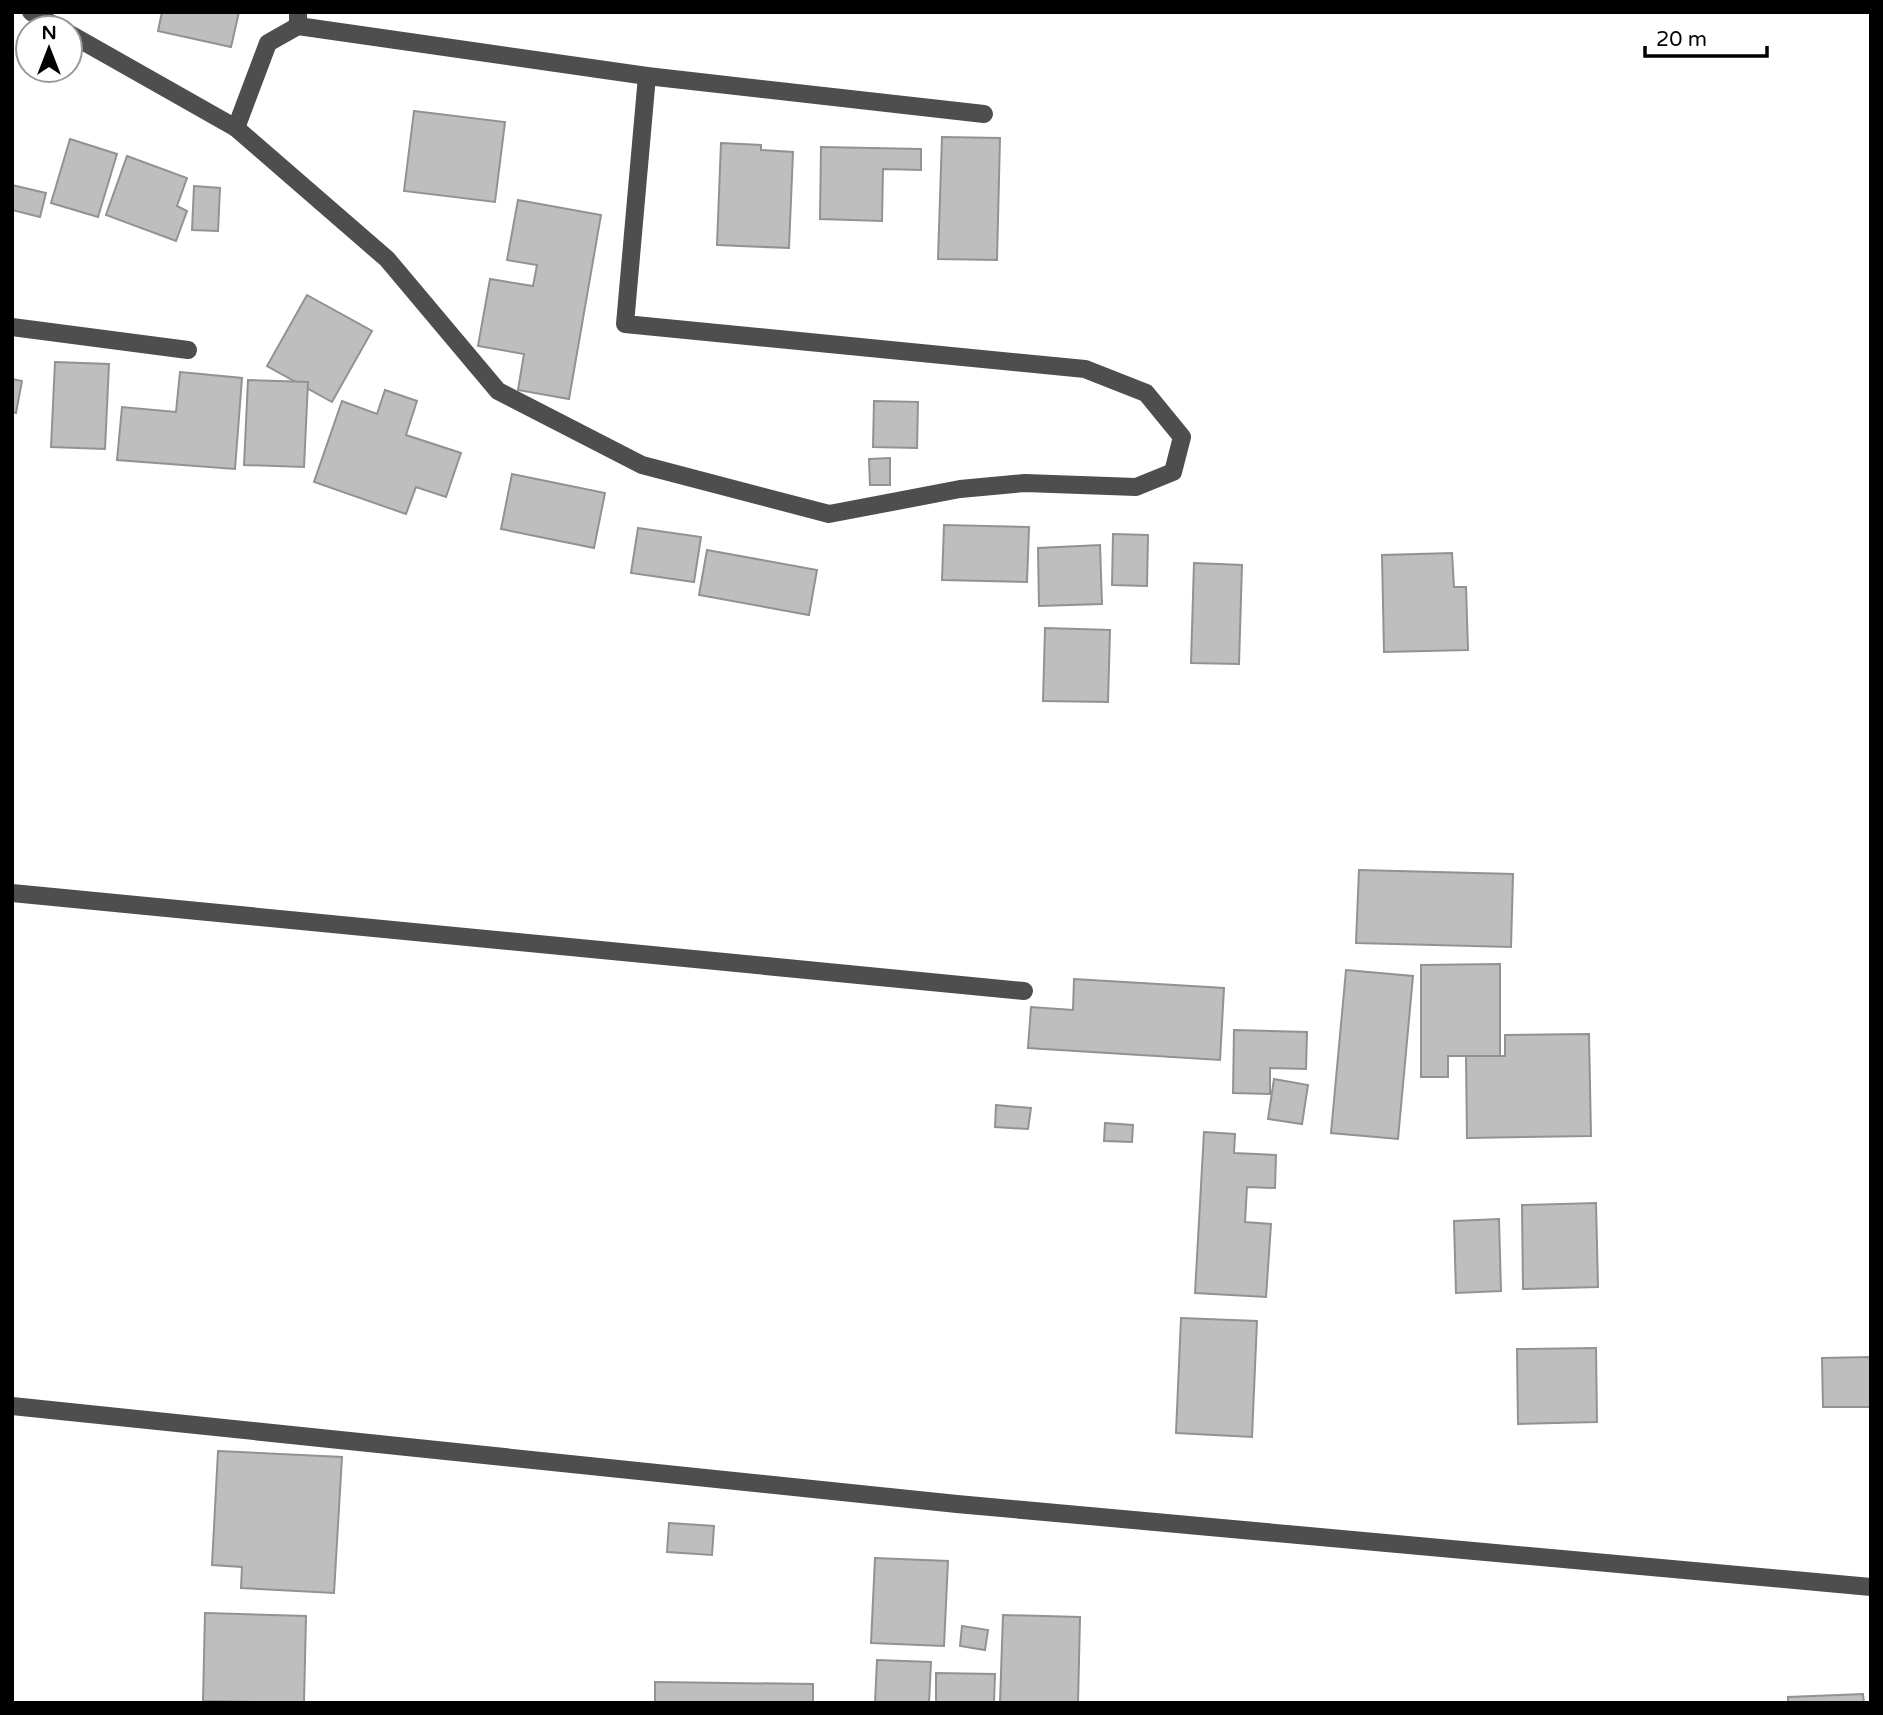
<svg xmlns="http://www.w3.org/2000/svg" width="1883" height="1715" font-family="'Varela Round',sans-serif">
<style>
.building{fill:#bebebe;stroke:#929292;stroke-width:2}
.lines{fill:none;stroke-linecap:round;stroke-linejoin:round}
.minor{stroke:#4e4e4e;stroke-width:18}
</style>
<rect width="100%" height="100%" fill="#fff"/>
<g class="building">
<path d="M162,12H239L231,47L158,31Z"/>
<path d="M414,111L505,122L495,202L404,191Z"/>
<path d="M942,137L1000,138L997,260L938,259Z"/>
<path d="M70,139L117,154L98,217L51,203Z"/>
<path d="M721,143L761,145V150L793,152L789,248L717,245Z"/>
<path d="M821,147L921,149V170L883,169L882,221L820,219Z"/>
<path d="M127,156L187,178L177,206L187,211L176,241L106,215Z"/>
<path d="M12,185L46,193L40,217L12,210Z"/>
<path d="M194,186L220,188L218,231L192,230Z"/>
<path d="M518,200L601,215L569,399L518,390L524,354L478,346L490,279L533,286L537,265L507,260Z"/>
<path d="M307,295L372,331L332,402L267,366Z"/>
<path d="M55,362L109,364L105,449L51,447Z"/>
<path d="M180,372L242,378L235,469L117,460L122,407L176,412Z"/>
<path d="M12,379L22,381L16,413L12,412Z"/>
<path d="M248,380L308,382L304,467L244,465Z"/>
<path d="M385,390L417,401L406,435L461,453L446,497L416,487L406,514L314,482L342,401L377,414Z"/>
<path d="M874,401L918,402L917,448L873,447Z"/>
<path d="M890,458V485H870L869,459Z"/>
<path d="M512,474L605,493L594,548L501,529Z"/>
<path d="M944,525L1029,527L1027,582L942,580Z"/>
<path d="M638,528L701,537L694,582L631,573Z"/>
<path d="M1113,534L1148,535L1147,586L1112,585Z"/>
<path d="M1100,545L1102,604L1039,606L1038,548Z"/>
<path d="M707,550L817,570L809,615L699,595Z"/>
<path d="M1452,553L1454,587H1466L1468,650L1384,652L1382,555Z"/>
<path d="M1194,563L1242,565L1239,664L1191,663Z"/>
<path d="M1045,628L1110,630L1108,702L1043,701Z"/>
<path d="M1359,870L1513,874L1511,947L1356,943Z"/>
<path d="M1500,964V1056H1448V1077H1421V965Z"/>
<path d="M1346,970L1413,976L1398,1139L1331,1133Z"/>
<path d="M1074,979L1224,988L1220,1060L1028,1048L1031,1007L1073,1010Z"/>
<path d="M1234,1030L1307,1032L1306,1069L1270,1068V1094L1233,1093Z"/>
<path d="M1589,1034L1591,1136L1467,1138L1466,1056H1505V1035Z"/>
<path d="M1274,1079L1308,1085L1302,1124L1268,1119Z"/>
<path d="M996,1105L1031,1108L1028,1129L995,1127Z"/>
<path d="M1105,1123L1133,1125L1132,1142L1104,1141Z"/>
<path d="M1204,1132L1235,1134L1234,1153L1276,1155L1275,1188L1247,1187L1245,1222L1271,1224L1266,1297L1195,1293Z"/>
<path d="M1596,1203L1598,1287L1523,1289L1522,1205Z"/>
<path d="M1499,1219L1501,1291L1456,1293L1454,1221Z"/>
<path d="M1181,1318L1257,1321L1252,1437L1176,1433Z"/>
<path d="M1596,1348L1597,1422L1518,1424L1517,1349Z"/>
<path d="M1871,1357V1407H1823L1822,1358Z"/>
<path d="M218,1451L342,1457L334,1593L241,1588L242,1567L212,1565Z"/>
<path d="M669,1523L714,1526L712,1555L667,1552Z"/>
<path d="M875,1558L948,1561L944,1646L871,1643Z"/>
<path d="M205,1613L306,1616L304,1703L203,1701Z"/>
<path d="M1003,1615L1080,1617L1078,1703H1000Z"/>
<path d="M962,1626L988,1630L985,1650L960,1646Z"/>
<path d="M877,1660L931,1662L929,1703H875Z"/>
<path d="M936,1673L995,1674L994,1703H936Z"/>
<path d="M655,1682L813,1684V1703H655Z"/>
<path d="M1863,1694L1864,1703H1788V1697Z"/>
</g>
<g class="lines">
<g class="minor">
<path d="M31,12L59,28"/>
<path d="M298,12V26L647,76L984,114"/>
<path d="M70,34L236,128L387,259L498,391L642,465L829,514L960,489L1025,483L1136,487L1173,472L1182,437L1146,393L1085,369L625,324L647,76"/>
<path d="M236,128L268,43L298,26"/>
<path d="M12,327L188,350"/>
<path d="M12,893L1024,991"/>
<path d="M12,1406L957,1504L1871,1587"/>
</g>
</g>
<rect width="1883" height="1715" fill="none" stroke="#000000" stroke-width="28"/>
<g transform="translate(49 49)"><circle r="33" fill="#ffffff" stroke="#999999" stroke-width="2"/>
<path d="M0-5L12 26L0 18L-12 26Z" fill="#000000"/>
<text y="-10" font-size="19" font-weight="bold" text-anchor="middle" fill="#000000">N</text>
</g>
<path d="M1645 46v10h122v-10" fill="none" stroke="#000000" stroke-width="3.5"/>
<text x="1656" y="46" font-size="21" fill="#000000" stroke="#ffffff" stroke-width="5" paint-order="stroke">20 m</text>
</svg>
